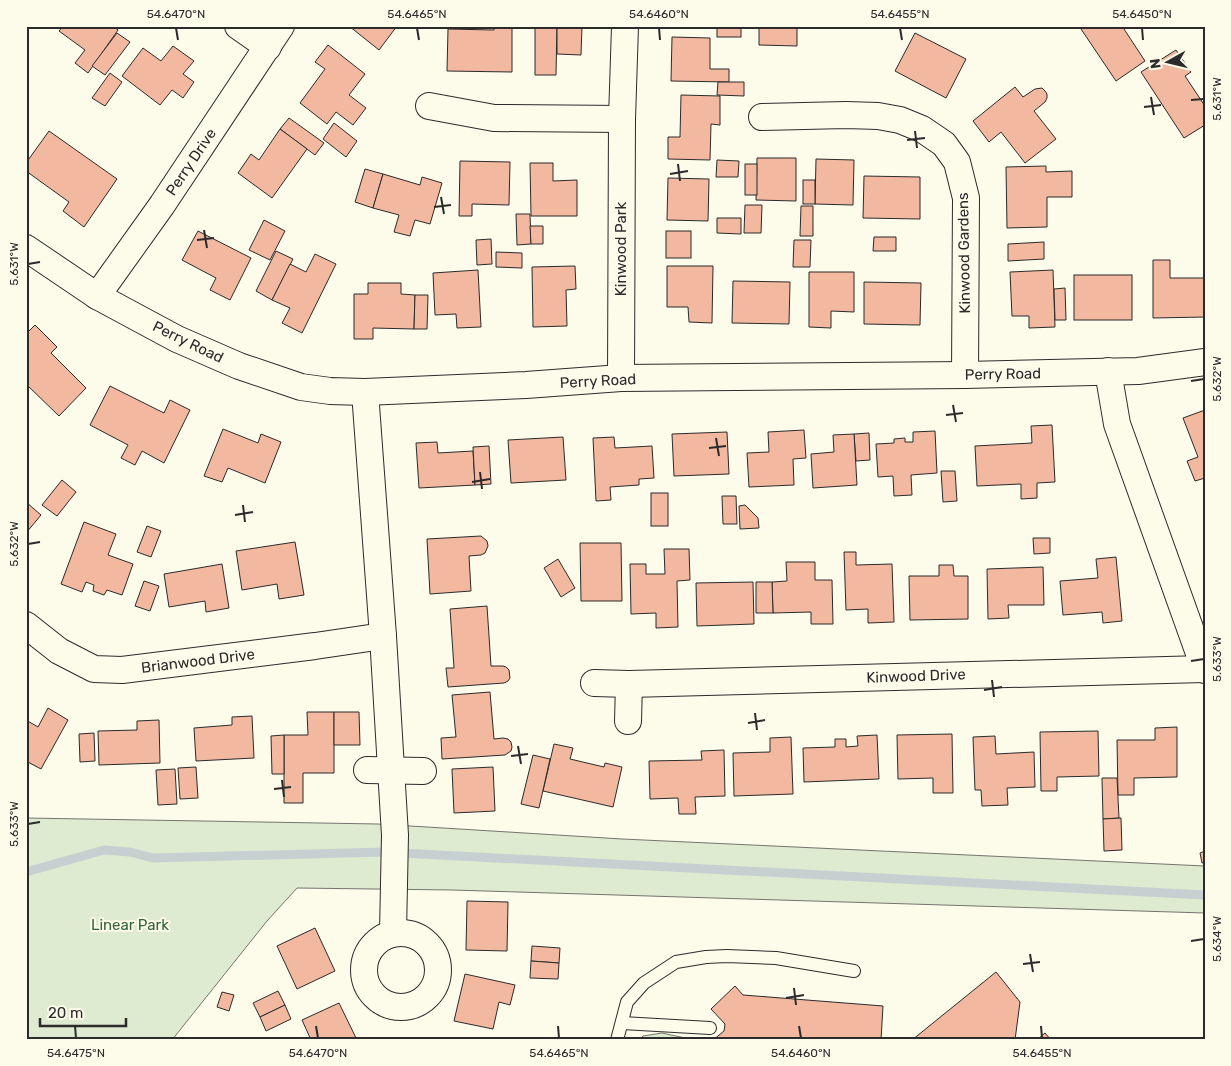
<svg xmlns="http://www.w3.org/2000/svg" width="1231" height="1066" font-family="Rubik,sans-serif">
<style>
.green{fill:#deebd1;stroke:#74746e}
.lines{fill:none;stroke-linecap:round;stroke-linejoin:round}
.stream{stroke:#c7d0d0;stroke-width:9}
.building{fill:#f2b8a0;stroke:#2b2b2b}
.service-casing{stroke:#2b2b2b;stroke-width:14}
.minor-casing{stroke:#2b2b2b;stroke-width:28}
.service{stroke:#fdfbea;stroke-width:12}
.minor{stroke:#fdfbea;stroke-width:26}
.ticks{fill:none;stroke:#2b2b2b;stroke-width:2}
.labels{text-anchor:middle;dominant-baseline:central;stroke-width:4;stroke-linejoin:round;paint-order:stroke}
.street-label{font-size:15px;fill:#2b2b2b;stroke:#fdfbea}
.park-label{font-size:15px;fill:#34623c;stroke:#fdfbea}
.neatline{fill:none;stroke:#2b2b2b;stroke-width:2}
.ticks-label{font-size:12px;text-anchor:middle;fill:#2b2b2b}
</style>
<rect width="100%" height="100%" fill="#fdfbea"/>
<g class="green">
<path d="M26,818L378,824L622,839L1205,866V913L452,890L297,888L267,921L172,1040H26Z"/>
<path d="M662,1033L690,1039H705V1040H639L643,1036Z"/>
</g>
<g class="lines">
<g class="stream">
<path d="M401,853L1205,895"/>
<path d="M26,872L104,850L130,852L153,858L384,852"/>
</g>
</g>
<g class="building">
<path d="M63,26H113L118,30L88,73L75,63L85,50L59,31Z"/>
<path d="M349,26H397L379,50Z"/>
<path d="M494,26H512V72L447,71L448,29L494,30Z"/>
<path d="M535,26H557L556,75H535Z"/>
<path d="M557,26H582L581,55L557,54Z"/>
<rect x="717" y="26" width="24" height="11"/>
<path d="M759,26H797V46L759,45Z"/>
<path d="M1079,26H1122L1145,61L1116,81Z"/>
<path d="M117,33L130,42L105,75L92,66Z"/>
<path d="M915,33L966,59L946,98L895,71Z"/>
<path d="M672,37L710,38V69H729V82L671,81Z"/>
<path d="M328,45L365,74L349,95L366,108L353,125L336,112L327,124L300,103L325,69L315,62Z"/>
<path d="M173,46L194,61L183,74L194,82L183,98L172,90L160,105L122,76L143,48L161,61Z"/>
<path d="M1176,50L1191,72L1185,76L1205,106V125L1184,138L1141,72Z"/>
<path d="M110,73L122,82L105,106L92,98Z"/>
<path d="M718,82H744V96L717,95Z"/>
<path d="M1015,87L1023,97L1035,89L1042,88L1045,91L1047,94V98L1045,102L1034,111L1056,139L1025,163L1001,132L989,142L973,121Z"/>
<path d="M681,95L720,96V125L711,124L710,160L668,159V137H680Z"/>
<path d="M289,118L324,143L315,155L280,129Z"/>
<path d="M334,123L357,141L346,157L323,139Z"/>
<path d="M280,129L307,149L272,198L238,173L251,154L259,160Z"/>
<path d="M49,131L117,179L84,227L63,211L69,202L26,171V163Z"/>
<path d="M757,158H796V201L756,200Z"/>
<path d="M816,159L854,160L853,205L815,204Z"/>
<path d="M717,160L739,161L738,177H716Z"/>
<path d="M460,161L510,162L509,205L472,204V216H459Z"/>
<path d="M530,163H553V181L577,180V216H531Z"/>
<rect x="745" y="164" width="12" height="31"/>
<path d="M1046,166V172L1072,171V197H1047V227L1007,228L1006,167Z"/>
<path d="M365,169L383,174L373,208L355,202Z"/>
<path d="M383,174L420,185L422,177L442,183L430,224L415,220L410,236L394,232L399,215L373,208Z"/>
<path d="M864,176L920,177V219L863,218Z"/>
<path d="M668,178L709,179L708,221L667,220Z"/>
<rect x="803" y="180" width="12" height="24"/>
<path d="M745,205H762L761,233H744Z"/>
<path d="M801,206H813V236H800Z"/>
<path d="M516,214H530L531,244L517,245Z"/>
<path d="M717,218H741V234L717,233Z"/>
<path d="M264,220L285,231L270,260L249,250Z"/>
<path d="M530,226H543V244H531Z"/>
<path d="M198,231L251,258L230,300L210,290L216,278L182,260Z"/>
<rect x="666" y="231" width="25" height="27"/>
<path d="M874,237H896V251H873Z"/>
<path d="M491,239L492,264L477,265L476,240Z"/>
<path d="M794,240H811L810,267H793Z"/>
<path d="M1044,242V259L1008,261V244Z"/>
<path d="M276,251L293,259L272,300L256,291Z"/>
<path d="M496,252L522,253V268L496,267Z"/>
<path d="M315,254L336,264L302,333L282,323L290,308L272,300L290,264L306,272Z"/>
<path d="M1153,260H1170V278H1205V317L1153,318Z"/>
<path d="M575,266L576,289L566,290L567,326L533,327L532,267Z"/>
<path d="M667,266H713L712,323L689,322L688,307H667Z"/>
<path d="M478,270L481,327L457,328L456,314L435,315L433,273Z"/>
<path d="M1053,270L1055,327L1029,328V316H1012L1010,272Z"/>
<path d="M809,272H854V312L831,311V328L809,327Z"/>
<rect x="1074" y="275" width="58" height="45"/>
<path d="M733,281L790,282L789,324L732,323Z"/>
<path d="M864,282L921,283L920,325L864,324Z"/>
<path d="M368,283H401V294L415,295L414,329L373,328V339H354V294H368Z"/>
<path d="M1065,288L1066,320H1055L1054,289Z"/>
<path d="M415,295H428L427,329H414Z"/>
<path d="M35,325L57,347L51,353L86,388L59,416L26,384V334Z"/>
<path d="M110,386L164,413L170,400L190,410L164,463L142,451L135,465L121,458L128,445L90,425Z"/>
<path d="M1205,410V478L1195,481L1187,461L1198,457L1183,418Z"/>
<path d="M1052,425L1055,482L1037,483V498L1021,499V484L977,486L975,446L1032,443L1031,426Z"/>
<path d="M223,429L258,443L261,434L281,442L265,483L228,468L222,482L204,476Z"/>
<path d="M804,430L806,458L793,459L794,485L749,487L747,453L769,452L768,432Z"/>
<path d="M935,431L937,473L911,475L912,495L894,496L893,476L878,477L876,444L894,443V439L905,438V442H913V432Z"/>
<path d="M727,432L729,474L674,476L672,434Z"/>
<path d="M869,433L870,460L856,461L854,434Z"/>
<path d="M854,434L857,485L813,488L811,454L834,452L833,435Z"/>
<path d="M563,437L566,480L511,483L508,440Z"/>
<path d="M614,437L615,448L652,446L654,478L639,479V485L610,487L611,500L596,501L593,438Z"/>
<path d="M437,442L438,453L473,451L475,485L419,488L416,443Z"/>
<path d="M489,446L491,484L475,485L473,447Z"/>
<path d="M941,471H955L957,501L943,502Z"/>
<path d="M62,480L76,492L57,516L42,505Z"/>
<rect x="651" y="493" width="17" height="33"/>
<path d="M722,496H736L737,524H723Z"/>
<path d="M26,502L41,515L26,533Z"/>
<path d="M745,505L758,518L759,528L740,529L739,506Z"/>
<path d="M84,522L116,534L108,555L133,564L122,595L107,590L104,595L93,591L94,585L86,582L82,592L61,584Z"/>
<path d="M147,526L161,531L151,557L137,552Z"/>
<path d="M481,536L487,541L488,546L485,553L481,555L469,556L471,591L430,594L427,539Z"/>
<path d="M1033,538H1050V553L1034,554Z"/>
<path d="M295,542L304,595L279,599L277,584L242,590L236,551Z"/>
<path d="M580,543H621L622,601H581Z"/>
<path d="M664,549H689L690,580L677,581L678,627L656,628V613L631,614L630,564H646V574H665Z"/>
<path d="M844,552H856V565L892,564L894,622L868,623V609L846,610Z"/>
<path d="M1116,557L1122,621L1103,623L1102,612L1063,615L1060,581L1098,578L1096,559Z"/>
<path d="M558,559L575,588L561,597L544,568Z"/>
<path d="M786,562H815V580H832L833,624H811V612L773,613L772,582L787,581Z"/>
<path d="M222,564L229,608L206,612L205,601L169,607L164,574Z"/>
<path d="M939,565H953L954,576H968V619L910,620L909,576H939Z"/>
<path d="M1043,567L1044,605H1008L1009,618L988,619L987,569Z"/>
<path d="M144,581L159,586L150,611L135,606Z"/>
<path d="M753,582L754,624L697,626L696,583Z"/>
<path d="M756,582H772L773,613H756Z"/>
<path d="M487,606L491,666H503L506,667L509,670L510,678L508,681L504,683L448,687L446,668H454L450,609Z"/>
<path d="M490,692L494,739L503,738L508,739L511,742L512,747L511,751L505,755L442,759L441,738L456,737L452,695Z"/>
<path d="M48,708L68,720L41,769L26,761V720L38,727Z"/>
<path d="M307,712H334V773H303V803H284V735H308Z"/>
<path d="M334,712H359L360,745H334Z"/>
<path d="M252,716L254,758L196,761L194,728L232,725V717Z"/>
<path d="M159,720L160,763L99,765L98,731L137,730V721Z"/>
<path d="M1177,727V777L1134,778V795H1118L1117,740H1155V728Z"/>
<path d="M1098,731L1099,776L1057,777V791H1041L1040,732Z"/>
<path d="M94,733L95,761L80,762L79,734Z"/>
<path d="M952,734L953,793H933V778L898,779L897,735Z"/>
<path d="M284,735V774H272L271,736Z"/>
<path d="M877,735L879,779L804,782L803,748L835,747V739H846V747L858,746L857,736Z"/>
<path d="M995,736L996,754L1034,752L1035,787L1007,788L1008,805L982,806L981,790H975L973,737Z"/>
<path d="M791,737L793,794L734,796L733,753L770,752V738Z"/>
<path d="M554,744L573,748L570,759L604,767L605,763L622,767L613,807L543,791Z"/>
<path d="M724,750L725,796L695,797L696,814H679L678,798L650,799L649,761L702,760L701,751Z"/>
<path d="M533,755L550,759L539,808L521,804Z"/>
<path d="M196,767L198,798L180,799L178,768Z"/>
<path d="M493,767L495,811L454,813L452,769Z"/>
<path d="M175,769L177,804L158,805L156,770Z"/>
<path d="M1102,778H1117L1119,818L1103,819Z"/>
<path d="M1121,818L1122,850L1104,851L1103,819Z"/>
<path d="M1205,851V862L1202,863L1200,853Z"/>
<path d="M467,901L508,902L507,951L466,950Z"/>
<path d="M315,928L335,971L297,989L277,946Z"/>
<path d="M532,946L560,948L559,963L531,961Z"/>
<path d="M531,961L559,963L558,979L530,978Z"/>
<path d="M996,972L1020,1002L1015,1040H912Z"/>
<path d="M465,974L515,985L510,1005L499,1002L493,1029L454,1021Z"/>
<path d="M735,986L743,995L883,1006L881,1040H713L724,1031L725,1024L711,1009Z"/>
<path d="M278,991L285,1005L260,1017L253,1003Z"/>
<path d="M222,992L234,995L229,1011L217,1007Z"/>
<path d="M339,1003L357,1040H311L302,1020Z"/>
<path d="M285,1005L291,1019L266,1031L260,1017Z"/>
<path d="M1045,1033L1051,1040H1037Z"/>
</g>
<g class="lines">
<g class="service-casing">
<g id="service">
<path d="M622,1023L710,1028"/>
<path d="M617,1040L627,1002L644,983L676,962L706,957L727,956L776,958L854,971"/>
</g>
</g>
<g class="minor-casing">
<g id="minor">
<path d="M238,26L268,47"/>
<path d="M429,106L494,118L622,119"/>
<path d="M762,117L846,115L878,116L900,120L922,129L944,144L957,162L966,198L965,375"/>
<path d="M26,248L97,296L177,339L239,366L301,387L330,391L365,392L526,385L621,378L965,375L1138,371L1205,362"/>
<path d="M97,296L162,205L281,26"/>
<path d="M1108,371L1117,424L1205,670"/>
<path d="M621,378L622,119L625,26"/>
<path d="M365,392L383,636L395,835L393,933"/>
<path d="M26,625L59,651L94,669L122,670L315,646L383,636"/>
<path d="M594,683L629,684L1204,669"/>
<path d="M628,721L629,684"/>
<path d="M367,770L423,771"/>
<circle cx="401" cy="970" r="37"/>
</g>
</g>
<use href="#service" class="service"/>
<use href="#minor" class="minor"/>
</g>
<path class="ticks" d="M176,28L178,40M417,28L419,40M659,28L660,40M900,28L902,40M1142,28L1143,40M1151,97L1154,115M1191,100L1204,99M1144,107L1161,105M915,131L917,148M907,140L925,138M678,164L680,181M670,174L688,171M441,197L444,214M434,207L451,205M204,230L207,248M197,240L214,238M28,264L40,262M1191,381L1204,379M953,405L956,422M946,415L963,413M716,438L719,456M709,448L726,446M480,472L482,489M472,482L490,479M243,505L245,522M235,515L253,512M28,544L40,542M1191,661L1204,659M992,680L994,697M984,690L1002,687M755,713L757,730M748,723L765,720M518,746L521,764M511,756L528,754M282,780L284,797M274,789L291,787M28,824L40,822M1191,941L1204,939M1030,954L1033,972M1023,964L1040,962M794,988L796,1005M786,998L804,995M75,1026L76,1038M316,1026L318,1038M558,1026L559,1038M799,1026L801,1038M1041,1026L1042,1038"/>
<g class="labels">
<g class="street-label">
<text transform="translate(191 162) rotate(-56)">Perry Drive</text>
<text transform="translate(621 249) rotate(-90)">Kinwood Park</text>
<text transform="translate(964 253) rotate(-91)">Kinwood Gardens</text>
<text transform="translate(188 342) rotate(26)">Perry Road</text>
<text transform="translate(1003 374) rotate(-1)">Perry Road</text>
<text transform="translate(598 381) rotate(-3)">Perry Road</text>
<text transform="translate(198 661) rotate(-7)">Brianwood Drive</text>
<text transform="translate(916 676) rotate(-2)">Kinwood Drive</text>
</g>
<g class="park-label">
<text x="130" y="925">Linear Park</text>
</g>
</g>
<rect width="1231" height="1066" fill="none" stroke="#fdfbea" stroke-width="55"/>
<g transform="translate(1168 62) rotate(262)" stroke="#fdfbea" stroke-width="4" paint-order="stroke">
<path d="M0-4L9 19L0 12L-9 19Z" fill="#2b2b2b"/>
<text y="-8" font-size="14" font-weight="bold" text-anchor="middle" fill="#2b2b2b">N</text>
</g>
<path d="M40 1018v8h86v-8" fill="none" stroke="#2b2b2b" stroke-width="2.5"/>
<text x="48" y="1018" font-size="15" fill="#2b2b2b" stroke="#fdfbea" stroke-width="4" paint-order="stroke">20 m</text>
<rect x="28" y="28" width="1176" height="1010" class="neatline"/>
<g class="ticks-label">
<text x="176" y="18">54.6470°N</text>
<text x="417" y="18">54.6465°N</text>
<text x="659" y="18">54.6460°N</text>
<text x="900" y="18">54.6455°N</text>
<text x="1142" y="18">54.6450°N</text>
<text transform="translate(1217 99) rotate(-90)" y="4">5.631°W</text>
<text transform="translate(14 264) rotate(-90)" y="4">5.631°W</text>
<text transform="translate(1217 379) rotate(-90)" y="4">5.632°W</text>
<text transform="translate(14 544) rotate(-90)" y="4">5.632°W</text>
<text transform="translate(1217 659) rotate(-90)" y="4">5.633°W</text>
<text transform="translate(14 824) rotate(-90)" y="4">5.633°W</text>
<text transform="translate(1217 939) rotate(-90)" y="4">5.634°W</text>
<text x="76" y="1057">54.6475°N</text>
<text x="318" y="1057">54.6470°N</text>
<text x="559" y="1057">54.6465°N</text>
<text x="801" y="1057">54.6460°N</text>
<text x="1042" y="1057">54.6455°N</text>
</g>
</svg>
